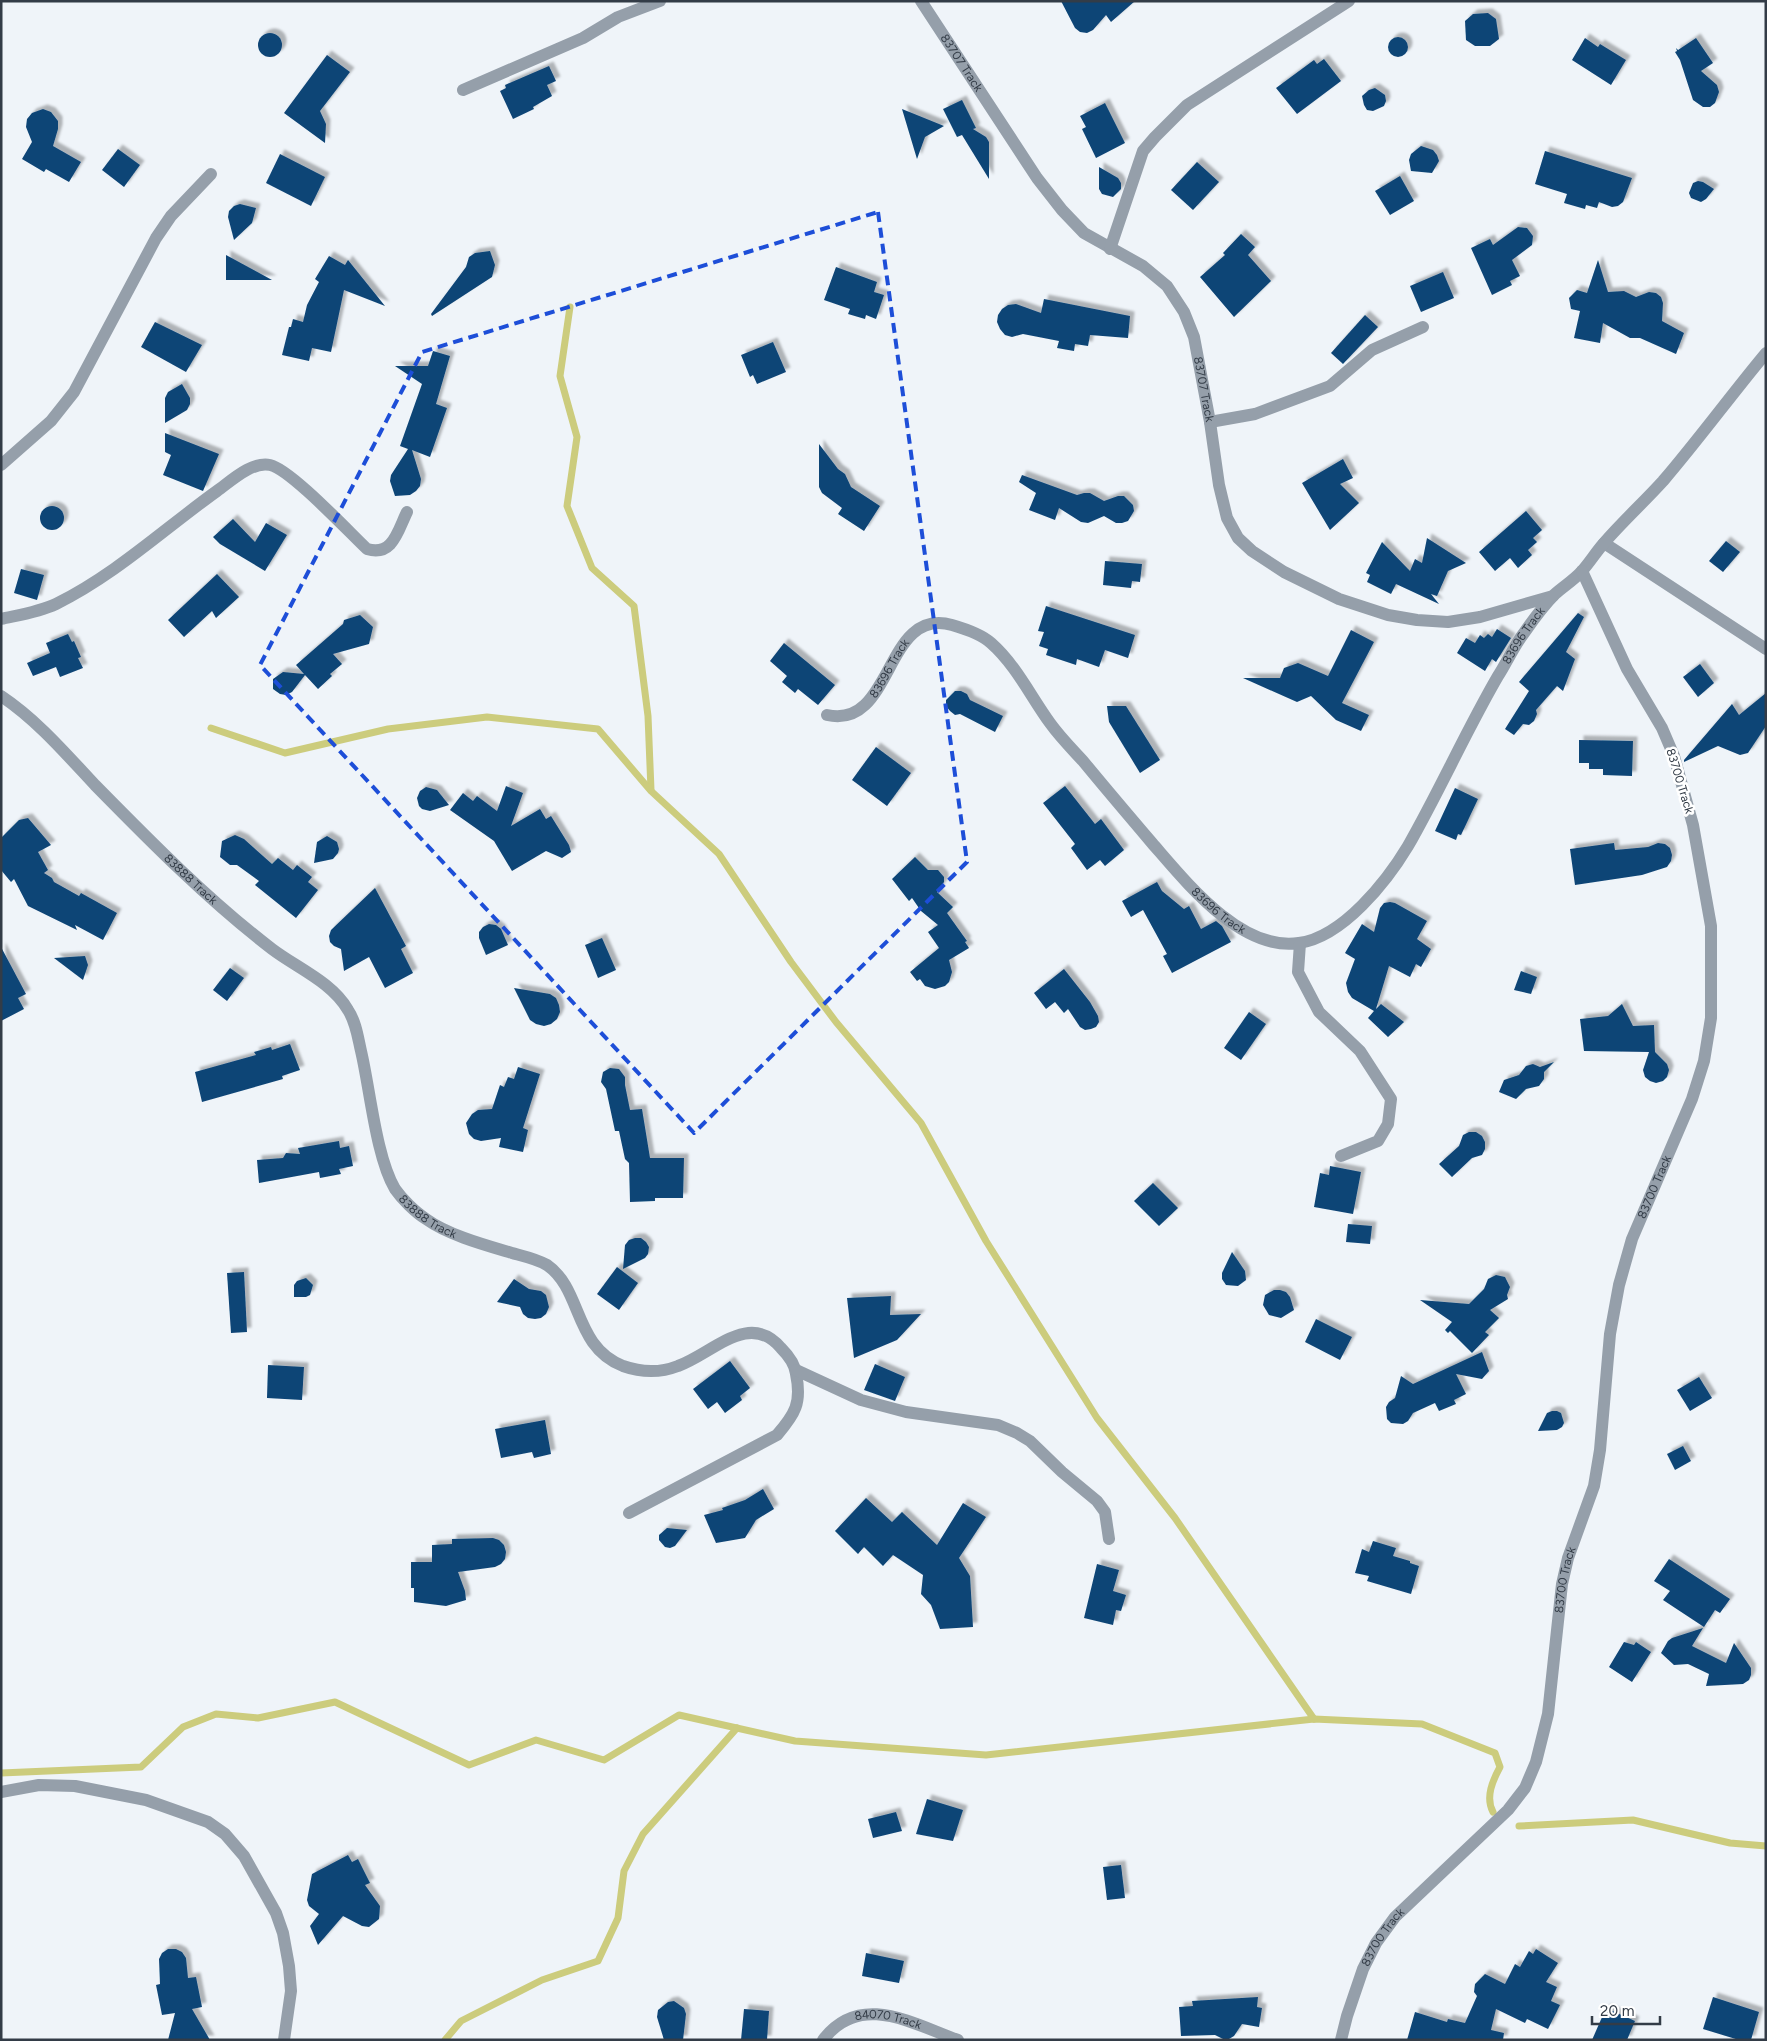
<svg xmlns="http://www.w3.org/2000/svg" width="1767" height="2041" font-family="Figtree,sans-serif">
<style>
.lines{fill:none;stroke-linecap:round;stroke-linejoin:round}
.stream{stroke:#cccc7d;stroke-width:7}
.building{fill:#0c4476;filter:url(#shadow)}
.minor{stroke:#959faa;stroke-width:12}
.marked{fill:none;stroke:#1d4ed8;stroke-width:4;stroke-dasharray:10 6;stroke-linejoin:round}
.labels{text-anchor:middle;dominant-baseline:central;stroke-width:5;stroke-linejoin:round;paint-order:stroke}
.street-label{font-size:12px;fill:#333c47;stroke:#fff}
</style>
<defs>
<filter id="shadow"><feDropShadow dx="4.5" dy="-4.5" stdDeviation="1" flood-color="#0004"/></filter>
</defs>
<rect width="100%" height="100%" fill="#eff4f9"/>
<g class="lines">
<g class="stream">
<path d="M570,307L560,376L577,437L567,506L592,568L634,606L648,716L651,790"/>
<path d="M211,728L285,753L388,729L487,717L598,729L651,791L719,854L791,962L836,1022L921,1123L986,1241L1097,1418L1175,1518L1314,1719"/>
<path d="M1,1773L141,1767L183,1727L216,1714L258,1718L335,1702L469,1765L536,1740L604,1760L679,1715L795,1741L986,1755L1314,1719L1422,1724L1495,1753L1500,1767C1493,1780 1485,1797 1493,1812"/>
<path d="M1519,1826L1633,1820L1730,1843L1766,1846"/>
<path d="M445,2040L461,2021L542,1980L598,1961L618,1918L624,1871L643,1834L737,1728"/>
</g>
</g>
<g class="building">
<path d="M1061,1H1135L1111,22L1106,15L1093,30L1087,33L1080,32L1075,28Z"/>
<path d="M1488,13L1496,19L1499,39L1490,46H1475L1466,40L1465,21L1473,14Z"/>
<circle cx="270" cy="45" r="12"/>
<circle cx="1398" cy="47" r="10"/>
<path d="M1585,38L1598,47L1600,44L1626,60L1611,85L1572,60Z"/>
<path d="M1696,38L1713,63L1701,71L1717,85L1719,92L1715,103L1710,107H1703L1693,100L1680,60L1675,52L1677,51L1676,48L1678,50Z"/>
<path d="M327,55L350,72L320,111L326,124L325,143L284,113Z"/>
<path d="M1324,59L1341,81L1297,114L1276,88L1314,60L1317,64Z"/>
<path d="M549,66L556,81L547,85L552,96L533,107L534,109L513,119L500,91L506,88L505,85Z"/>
<path d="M1375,88L1385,95L1386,101L1384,106L1373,111L1367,110L1364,105L1362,96L1369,90Z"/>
<path d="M962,100L976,128L973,129L986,137L989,142V179L962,135L957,137L943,109Z"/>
<path d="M1105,103L1125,143L1096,158L1082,129L1086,127L1080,116Z"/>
<path d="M43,109L51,112L58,121V129L53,146L81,162L69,182L46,169L44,172L22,159L32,142L26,127L27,119L32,113Z"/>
<path d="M902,109L944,126L925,137L917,159Z"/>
<path d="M1421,146L1433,150L1437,155L1439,161L1432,173L1411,171L1409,160L1411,154Z"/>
<path d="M118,149L140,165L124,187L102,170Z"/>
<path d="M1545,151L1632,178L1623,202L1618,206L1612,207L1599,202L1597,208L1586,205L1585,209L1564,203L1567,194L1535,184Z"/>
<path d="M280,154L325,177L311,206L266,183Z"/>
<path d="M1197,162L1219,182L1193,210L1171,190Z"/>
<path d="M1099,167L1118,178L1121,183V189L1113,197L1102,194L1099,189Z"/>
<path d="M1400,176L1414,201L1390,215L1375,191Z"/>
<path d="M1698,181L1703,182L1714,189L1706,199L1701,202L1691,198L1689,193L1693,183Z"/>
<path d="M240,204L256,208L252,223L234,240L228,217L229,211L234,206Z"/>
<path d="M1518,227L1527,228L1533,236L1532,245L1512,260L1520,276L1510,281L1512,285L1492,295L1471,248L1490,239L1493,245Z"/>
<path d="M1241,234L1255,247L1248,255L1271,281L1234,317L1200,277L1225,255L1223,253Z"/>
<path d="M490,251L495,265L492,277L432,316L431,314L466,267L469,257L475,253Z"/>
<path d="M226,255L272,280H226Z"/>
<path d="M329,256L345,265L348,260L385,306L344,290L331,352L312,348L309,361L282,355L289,327H291L293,319L303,322L307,305L319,282L315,279Z"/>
<path d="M1598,260L1608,292L1624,291L1636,297L1649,292L1656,293L1661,297L1663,303L1662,321L1684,333L1676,354L1640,338H1630L1603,323L1600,343L1574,338L1580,311L1571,309L1569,298L1577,290L1587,293Z"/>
<path d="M836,267L877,282L874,292L884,295L876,319L866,315L865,319L848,314L850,309L824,300Z"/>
<path d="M1443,272L1454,298L1421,312L1410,286Z"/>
<path d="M1044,299L1130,316L1128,338L1090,335L1088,346L1075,344L1074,351L1057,348L1059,341L1023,334L1012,337L1005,335L1000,329L997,322L998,315L1002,309L1008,305L1016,304L1041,313Z"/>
<path d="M1365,315L1378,327L1343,364L1331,353Z"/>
<path d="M155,322L202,345L186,372L141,347Z"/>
<path d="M773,342L786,372L757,384L753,375L750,377L741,355Z"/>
<path d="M433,351L450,356L436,404L447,408L430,457L412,450L421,479L420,486L416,491L410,495L395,496L390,481L391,475L408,449L400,446L422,384L395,366H428Z"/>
<path d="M182,384L190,398V404L187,410L165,423V398L168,392Z"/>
<path d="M165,433L219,454L203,491L163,475L171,455L165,452Z"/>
<path d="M819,444L838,469L845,474L851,487L880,506L864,531L838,514L842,508L822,493L819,487Z"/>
<path d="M1343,459L1353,478L1340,484L1359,503L1330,530L1302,483Z"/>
<path d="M1022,475L1077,495L1084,493H1090L1104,501L1118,496H1124L1133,505L1134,511L1128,521L1122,523H1116L1104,516L1088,523L1081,522L1059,508L1055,520L1029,510L1036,493L1019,482Z"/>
<circle cx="52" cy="518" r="12"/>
<path d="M1526,511L1542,530L1533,538L1537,542L1528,550L1532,555L1518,568L1510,558L1495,571L1479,552Z"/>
<path d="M233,519L255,542L266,523L287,535L265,571L220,544L213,537Z"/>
<path d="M1427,538L1466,563L1448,571L1437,596L1431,594L1439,604L1396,584L1391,594L1367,582L1370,575L1366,573L1382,542L1410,571L1415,559L1422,563Z"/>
<path d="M1726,541L1740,552L1723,572L1709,561Z"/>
<path d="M1105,561L1142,564L1140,582L1132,581L1131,588L1103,585Z"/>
<path d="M21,569L44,575L37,600L14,593Z"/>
<path d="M217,574L239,597L216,618L212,611L184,637L168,620Z"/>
<path d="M1046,606L1135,635L1128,658L1105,650L1099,667L1077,659L1076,665L1046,655L1048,649L1039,646L1044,632L1038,631Z"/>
<path d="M1578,613L1584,617L1566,652L1575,659L1563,691L1557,686L1536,710L1537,714L1534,721L1529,725L1523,724L1514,735L1505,729L1529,691L1519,682Z"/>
<path d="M360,615L373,627L369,644L333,654L342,664L330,674L332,676L318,689L305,675L292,692L286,695L280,694L273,689V679L283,672L304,674L296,665L343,624L344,620Z"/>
<path d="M1497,629L1511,638L1496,662L1492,659L1485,671L1457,653L1466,638L1475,643L1480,635L1484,638L1488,634L1492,637Z"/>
<path d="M1351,630L1374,642L1342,703L1369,715L1361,731L1336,720L1311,696L1297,702L1243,678H1280L1284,668L1298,663L1328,676Z"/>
<path d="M68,634L72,642L74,641L81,657L78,658L83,668L60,677L56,667L33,676L27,663L50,653L46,643Z"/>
<path d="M784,643L835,685L818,705L798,689L795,693L782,682L787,676L770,661Z"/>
<path d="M1700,664L1714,683L1698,697L1683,677Z"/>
<path d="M955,691H961L967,694L970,700L1003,716L995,732L960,714L955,715L950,711L946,706V700Z"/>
<path d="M1766,693V726L1748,753L1740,755L1718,746L1684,762V760L1732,704L1739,715Z"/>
<path d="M1107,706H1126L1160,760L1140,773L1109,722Z"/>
<path d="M1579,740L1633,741L1632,776L1603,775V769H1589V763H1579Z"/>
<path d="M876,747L911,773L887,806L852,780Z"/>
<path d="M506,786L523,793L511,826L540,809L546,819L551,816L569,845L571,852L562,858L546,851L512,871L494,841L450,810L463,793L473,801L477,796L497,811Z"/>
<path d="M1065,786L1095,824L1101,819L1124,850L1105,866L1100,860L1087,870L1071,848L1075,844L1043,803Z"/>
<path d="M426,787L437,790L449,805L430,811L422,809L419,806L417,798L420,791Z"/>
<path d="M1455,788L1478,799L1461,835L1458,834L1456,840L1435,831Z"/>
<path d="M28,818L51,845L38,852L48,870L44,873L52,878L54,882L79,896L81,893L117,913L103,940L75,925L77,930L28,906L14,879L11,882L1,870V838L19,820Z"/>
<path d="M235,835L244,839L272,864L278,858L293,870L297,865L312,877L308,882L318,890L296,918L255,885L259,881L237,865H230L220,857L222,841Z"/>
<path d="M327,836L337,842L339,849L338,853L333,859L314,863L317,842Z"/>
<path d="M1614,843L1615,850L1648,847L1658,843L1665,844L1670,848L1672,855L1671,861L1667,867L1642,875L1575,885L1570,849Z"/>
<path d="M915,857L928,870H938L944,877V882L937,892L953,907L947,913L967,941L965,942L969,948L949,960L952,972L949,982L945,986L935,989L925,986L920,979L917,981L910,972L939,948L928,932L938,925L921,911L912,898L909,901L892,879Z"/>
<path d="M1157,882L1162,891L1184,909L1189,906L1201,929L1216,921L1222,926L1231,942L1172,973L1163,956L1167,954L1143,910L1131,917L1122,901Z"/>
<path d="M375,888L406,946L401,949L413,973L385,988L369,957L344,971L341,949L334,946L330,942L329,936L331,930Z"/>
<path d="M1390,902L1395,903L1427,921L1417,939L1431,949L1421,967L1416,964L1410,977L1389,966L1376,1009L1381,1004L1404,1022L1388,1037L1368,1018L1374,1011L1352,998L1348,992L1346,983L1355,959L1345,953L1362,924L1374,932L1380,908L1384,903Z"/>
<path d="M489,924L496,925L501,929L508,945L486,955L479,938V932L483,927Z"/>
<path d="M602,938L616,970L598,978L585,945Z"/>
<path d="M1,947L26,994L18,998L24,1009L1,1021Z"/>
<path d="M85,956L88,965L83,980L54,958Z"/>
<path d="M230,968L244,978L227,1001L213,990Z"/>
<path d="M1064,969L1090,1002L1098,1016L1099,1022L1096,1027L1091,1029L1085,1030L1080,1027L1068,1009L1064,1013L1055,1002L1046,1009L1034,993Z"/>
<path d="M1521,971L1537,977L1531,994L1514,990Z"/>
<path d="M514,988L550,994L556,998L559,1005L560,1012L557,1019L551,1024L544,1026L536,1024L530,1020Z"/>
<path d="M1622,1004L1633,1026L1654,1025L1655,1052L1667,1064L1669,1070L1667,1077L1663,1081L1656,1083L1650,1081L1645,1077L1643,1070L1649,1052L1584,1051L1580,1019L1608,1016Z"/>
<path d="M1249,1012L1266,1024L1241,1060L1224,1048Z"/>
<path d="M290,1044L300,1070L282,1076L283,1079L202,1102L195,1072L256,1055L254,1052L271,1047L272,1050Z"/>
<path d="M1554,1062L1544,1072V1079L1539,1086L1526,1089L1516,1099L1499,1092L1504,1080L1519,1075L1526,1066L1533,1064L1540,1067Z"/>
<path d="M518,1067L540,1074L523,1128L528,1130L523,1152L499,1147L501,1138L481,1141L474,1139L469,1134L466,1123L472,1114L478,1110L492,1109L500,1085L504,1087L508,1077L514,1079Z"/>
<path d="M610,1068L619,1069L625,1077V1085L630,1110L642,1109L650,1158H684L683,1198H655V1201L630,1202L629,1163L625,1159L619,1131H615L606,1089L601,1082L603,1072Z"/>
<path d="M1469,1132H1476L1482,1136L1485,1142V1149L1482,1155L1472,1158L1452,1177L1439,1164L1459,1146L1463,1135Z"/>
<path d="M339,1141L340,1148L349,1146L353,1166L339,1169L341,1174L320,1178L319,1172L259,1183L257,1160L283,1158L286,1153L300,1154L298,1148Z"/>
<path d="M1330,1166L1361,1172L1353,1214L1314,1207L1320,1173L1329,1175Z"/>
<path d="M1153,1183L1178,1208L1159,1226L1134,1201Z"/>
<path d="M1348,1224L1372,1226L1370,1244L1346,1242Z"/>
<path d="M635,1238H641L646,1242L649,1247L648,1254L645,1258L623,1269L625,1245L629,1240Z"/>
<path d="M1232,1252L1245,1271L1246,1280L1238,1286L1226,1285L1222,1279V1273Z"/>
<path d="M617,1267L638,1283L619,1310L597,1294Z"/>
<path d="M244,1272L247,1332L231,1333L227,1273Z"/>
<path d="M1496,1275L1505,1277L1510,1287L1507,1295L1508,1299L1490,1310L1499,1318L1485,1332L1489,1335L1472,1353L1450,1331L1448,1333L1445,1330L1452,1322L1420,1300L1469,1304L1484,1289L1488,1279Z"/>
<path d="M306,1278L313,1285L310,1295L306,1297H294V1285L297,1281Z"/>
<path d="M514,1279L529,1289L541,1291L546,1295L549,1307L546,1314L541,1318L535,1319L528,1318L523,1314L520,1307L497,1302Z"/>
<path d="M1274,1290H1280L1286,1292L1290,1297L1294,1310L1281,1318L1269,1315L1263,1305L1265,1295Z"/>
<path d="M891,1296L890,1315L921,1314L897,1340L854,1358L847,1298Z"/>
<path d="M1316,1319L1352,1337L1340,1360L1305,1342Z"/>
<path d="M1482,1352L1489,1371L1482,1379L1456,1374L1466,1394L1454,1400L1456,1404L1439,1411L1435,1403L1413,1413L1408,1421L1403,1424L1391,1423L1387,1419L1386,1407L1389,1402L1395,1398L1401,1376L1413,1384Z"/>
<path d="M730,1361L750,1388L740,1396L742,1400L725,1413L717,1402L708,1409L693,1389Z"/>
<path d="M875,1364L905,1377L895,1401L864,1390Z"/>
<path d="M268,1365L304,1367L302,1400L267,1398Z"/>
<path d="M1699,1377L1712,1398L1690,1411L1677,1390Z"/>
<path d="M1552,1411H1557L1561,1413L1564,1423L1562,1427L1557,1430L1538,1431L1547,1413Z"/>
<path d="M545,1420L551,1454L534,1458L532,1452L501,1458L495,1429Z"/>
<path d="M1683,1446L1691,1461L1675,1470L1667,1454Z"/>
<path d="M763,1489L774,1509L756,1520L745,1538L716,1543L704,1515L723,1510L722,1508L745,1500Z"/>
<path d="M866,1498L892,1522L902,1512L937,1545L963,1503L986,1517L959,1558L970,1576L973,1627L940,1629L931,1605L921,1594L923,1575L893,1555L883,1566L864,1547L858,1554L835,1531Z"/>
<path d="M667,1528L687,1530L675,1546L670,1548L665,1547L659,1540V1535Z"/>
<path d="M493,1538L499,1540L504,1545L506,1552L505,1559L501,1564L495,1567L458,1572L465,1591L466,1600L446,1606L414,1602V1588H411V1562H432V1545L452,1544V1539Z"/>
<path d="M1373,1541L1396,1548L1393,1556L1410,1561V1563L1419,1566L1411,1594L1367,1581L1369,1576L1355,1573L1362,1549L1369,1552Z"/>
<path d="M1669,1559L1730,1599L1720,1613L1715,1610L1704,1627L1663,1600L1670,1591L1654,1581Z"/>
<path d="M1097,1564L1119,1570L1113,1591L1126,1595L1121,1611L1116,1610L1113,1625L1084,1618Z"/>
<path d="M1703,1628L1692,1646L1726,1663L1734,1643L1751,1668V1675L1749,1680L1743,1684L1706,1686L1709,1674L1688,1664L1674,1665L1661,1653L1668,1641L1672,1638Z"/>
<path d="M1624,1642L1634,1645L1636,1642L1651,1652L1632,1682L1609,1667Z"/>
<path d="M927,1799L963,1810L953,1841L916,1834Z"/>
<path d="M896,1812L902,1831L873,1838L868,1819Z"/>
<path d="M348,1855L352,1862L358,1859L370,1883L365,1885L380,1906L379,1919L369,1927L362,1926L343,1916L318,1945L310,1926L319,1914L309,1906L307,1900L312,1874Z"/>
<path d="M1121,1865L1125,1898L1107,1900L1103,1867Z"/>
<path d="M168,1949H176L182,1952L186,1958L188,1978L196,1977L202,2007L192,2009L210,2040H168L175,2013L162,2015L156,1985L160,1984L159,1959L162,1953Z"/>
<path d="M1536,1949L1558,1963L1546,1982L1557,1987L1551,2001L1560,2005L1548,2029L1527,2019L1525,2023L1496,2009L1491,2030L1504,2033L1503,2040H1407L1415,2012L1447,2022L1448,2019L1465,2023L1477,1996L1474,1992L1475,1984L1485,1974L1505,1984L1515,1964L1520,1967L1529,1951L1533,1954Z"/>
<path d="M866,1953L904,1961L899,1983L862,1976Z"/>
<path d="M1258,1997L1257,2007L1262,2008L1259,2027L1242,2024L1234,2036L1229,2039H1223L1215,2035L1181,2036L1179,2007L1193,2006L1192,2001Z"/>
<path d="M1713,1997L1759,2012L1751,2040H1739L1703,2029Z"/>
<path d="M674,2001L684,2008L686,2014L683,2040H664L657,2017L658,2010L668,2002Z"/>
<path d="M1606,2008L1635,2021L1627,2040H1592Z"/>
<path d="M744,2009L769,2011L767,2040H741Z"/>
</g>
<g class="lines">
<g class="minor">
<path id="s1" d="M921,1L1037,178L1062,210L1084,233L1143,266L1167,286L1184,312L1194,337L1210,422L1219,485L1227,518L1238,538L1252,551L1284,572L1339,599L1388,615L1417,620L1448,622L1480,617L1553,596"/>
<path d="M463,90L583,38L618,17L660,1"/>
<path d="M1110,249L1143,151L1155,137L1187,105L1349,1"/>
<path d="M1210,422L1255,414L1330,386L1372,350L1423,327"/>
<path d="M1,465L51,421L74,392L156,238L171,216L211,174"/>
<path d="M1604,543L1766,649"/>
<path d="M1,619C19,615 39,612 56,604C115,575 164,529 217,491C231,481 252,461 270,465C290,469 349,532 367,549C393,557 398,530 407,512"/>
<path id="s2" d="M1,696C37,720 66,754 95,785C151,842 208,900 272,949C297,968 332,982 348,1010C356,1022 358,1038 361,1051C370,1089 376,1157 395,1189C402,1199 415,1212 426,1219C448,1235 485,1245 512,1253C523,1256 537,1259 547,1265C583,1290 573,1346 623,1366C640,1372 660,1373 678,1366C712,1354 749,1310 781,1348C788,1355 795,1364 796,1374C802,1403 795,1414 777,1435L629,1513"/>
<path id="s3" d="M827,715C894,730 884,606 952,625C966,629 981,634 991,643C1016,665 1031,697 1050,723C1060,737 1072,749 1083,761C1106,789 1129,816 1152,843C1186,882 1241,952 1299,943C1343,937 1387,881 1408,846C1440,790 1466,731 1498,676C1507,662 1514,646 1524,633C1533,620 1544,605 1555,594C1564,586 1574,580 1582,571C1590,562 1596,552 1604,543C1623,521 1644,502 1663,481C1699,439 1731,395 1766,353"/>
<path d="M1300,943L1298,972L1319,1012L1360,1051L1391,1099L1388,1124L1378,1141L1341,1156"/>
<path d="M796,1370L861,1400L906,1412L998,1425L1017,1433L1030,1441L1062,1472L1097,1501L1105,1512L1109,1539"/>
<path d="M1,1792L39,1785L75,1786L146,1800L208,1822L225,1834L244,1856L276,1913L283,1933L289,1966L291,1991L284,2040"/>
<path id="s4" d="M823,2040C860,1991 913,2024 958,2040"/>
<path id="s5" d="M1341,2040L1347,2016L1363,1969L1376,1943L1395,1917L1508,1810L1525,1788L1536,1762L1548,1714L1562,1584L1568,1558L1594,1486L1600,1450L1610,1334L1619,1285L1632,1239L1692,1099L1704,1061L1711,1018V926L1693,825L1674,756L1662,728L1627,669L1582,571"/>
</g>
</g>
<path class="marked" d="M878,212L967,862L694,1133L260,665L422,352Z"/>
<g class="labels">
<g class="street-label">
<text stroke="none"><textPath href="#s1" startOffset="74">83707 Track</textPath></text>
<text stroke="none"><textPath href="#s1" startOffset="494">83707 Track</textPath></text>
<text stroke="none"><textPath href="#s3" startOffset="1045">83696 Track</textPath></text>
<text stroke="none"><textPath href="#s3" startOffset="85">83696 Track</textPath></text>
<text transform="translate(1680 781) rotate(73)">83700 Track</text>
<text stroke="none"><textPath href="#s2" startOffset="264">83888 Track</textPath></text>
<text stroke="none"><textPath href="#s3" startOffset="565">83696 Track</textPath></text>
<text stroke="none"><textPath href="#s5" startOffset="938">83700 Track</textPath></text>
<text stroke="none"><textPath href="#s2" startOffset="699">83888 Track</textPath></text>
<text stroke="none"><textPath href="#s5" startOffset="532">83700 Track</textPath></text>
<text stroke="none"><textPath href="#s5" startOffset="112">83700 Track</textPath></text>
<text stroke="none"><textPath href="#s4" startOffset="74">84070 Track</textPath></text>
</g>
</g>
<rect width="1767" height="2041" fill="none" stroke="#333c47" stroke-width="5"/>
<path d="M1592 2016v8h68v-8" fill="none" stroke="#333c47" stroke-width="2.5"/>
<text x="1600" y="2016" font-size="15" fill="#333c47" stroke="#ffffff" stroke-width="4" paint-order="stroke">20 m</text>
</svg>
